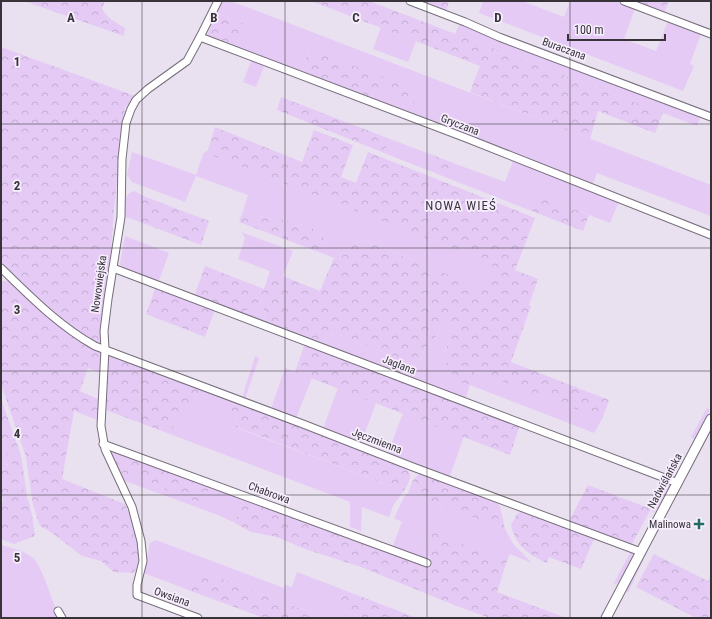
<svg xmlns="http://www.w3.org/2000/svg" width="712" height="619" font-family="'Roboto Condensed',sans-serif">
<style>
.grass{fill:#e4caf5}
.forest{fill:url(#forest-crowns)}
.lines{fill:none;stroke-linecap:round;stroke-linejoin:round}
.minor-casing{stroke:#766e7b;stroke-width:9}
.secondary-casing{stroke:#766e7b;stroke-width:11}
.minor{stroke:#fff;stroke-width:7}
.secondary{stroke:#fff;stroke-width:9}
.grid{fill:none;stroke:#373339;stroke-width:1;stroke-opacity:0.55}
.poi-dot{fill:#226b63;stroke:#f7eefd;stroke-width:1.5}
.labels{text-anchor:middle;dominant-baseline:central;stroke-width:3.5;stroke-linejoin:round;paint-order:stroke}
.street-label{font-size:11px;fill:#373339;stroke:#f7eefd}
.poi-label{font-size:11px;fill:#373339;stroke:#f7eefd;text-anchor:end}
.quarter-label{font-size:13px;letter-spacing:1px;fill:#38313c;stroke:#f7eefd}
.grid-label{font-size:13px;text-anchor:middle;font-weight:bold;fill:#373339;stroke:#f7eefd;stroke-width:3.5;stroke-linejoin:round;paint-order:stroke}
</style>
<defs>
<pattern id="forest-crowns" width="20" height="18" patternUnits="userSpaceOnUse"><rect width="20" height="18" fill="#e4caf5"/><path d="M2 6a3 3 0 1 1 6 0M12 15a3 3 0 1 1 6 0" fill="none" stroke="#c4aed3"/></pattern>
</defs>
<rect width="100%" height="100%" fill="#eae1f0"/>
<g class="grass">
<path d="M222,1H229L244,6L711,185V216L597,173L593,184L370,100L375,88L414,103L309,49L301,74L235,48L245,24L217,13Z"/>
<path d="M483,1H522L564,17L570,1H615L635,9L624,39L656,51L668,21L701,34L690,64L694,66L683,91L479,13Z"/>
<path d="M460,23L701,115L697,126L455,34Z"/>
<path d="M381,27L416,41L408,62L373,49Z"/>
<path d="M252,59L265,64L256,87L243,82Z"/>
<path d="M390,139L435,156L430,171L384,153Z"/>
<path d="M208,150L213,156L494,264L484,289L359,238L339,260L324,254C325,252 326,248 326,245C326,224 279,220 264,217C257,216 250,213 243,211L248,195L196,176L185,202L132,182L127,175L132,152L196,175L203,154Z"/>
<path d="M513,161L619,201L610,223L535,194L529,210L450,179L456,164L505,182Z"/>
<path d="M134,191L146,197L140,204L137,221L124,216C125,206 123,194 134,191Z"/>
<path d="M241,232L293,251L283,276L238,259L245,238Z"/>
<path d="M125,236L169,253L158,283L123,269L120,264Z"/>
<path d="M258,303L263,305L265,320L327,344L332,332L419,366L424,350L438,334L442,324L445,320H449L450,340L444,351L445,363L450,367L453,373L475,370L602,419L594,433L470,385L465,400L238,314L247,311L254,304Z"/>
<path d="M255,356L259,358L245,399L242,398Z"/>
<path d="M285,368L312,378L296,418L271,409Z"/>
<path d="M200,388L231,399L237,421V428L404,491L394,504L389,517L362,507L361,531L350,527V502L170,434L182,407L191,410Z"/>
<path d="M338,388L376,403L361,443L323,429Z"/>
<path d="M707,408L709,409V412L694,439L691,437Z"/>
<path d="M403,413L464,436L450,476L388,453Z"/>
<path d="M1,443L26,488L27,497L7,464L1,458Z"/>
<path d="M117,471L203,504L210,485L244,498L238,516L233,522L218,515L122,480Z"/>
<path d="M667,481L672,485L664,498L654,513L652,512Z"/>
<path d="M408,493L505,529L514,545L532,563L510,554L507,561L431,533L430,556L425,560L392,548L402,522L394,518L404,497Z"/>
<path d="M156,540L284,588L285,585L292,587L297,572L344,590L338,608L365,618H325L199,570L191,591L144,573L150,543Z"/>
<path d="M652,541L628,593L626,590Z"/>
<path d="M1,545C11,548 25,551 33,558C43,567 52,603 60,618H2L1,616Z"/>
<path d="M631,551L633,555V558L620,581L613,585Z"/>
</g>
<g class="forest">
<path d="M24,1H105L102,8C106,18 117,23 125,28L124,36Z"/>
<path d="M311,1H369L663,113L655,133L598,111L590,139L470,92L480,66Z"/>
<path d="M414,1H447L449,2L445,13Z"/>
<path d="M640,1H669L664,13L639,3Z"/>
<path d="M217,13L245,24L235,48L206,37Z"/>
<path d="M1,47L135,96L125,108L114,209L110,264L104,294L102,345L91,342L46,308L1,264Z"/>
<path d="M309,49L418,90L414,103L375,88L370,100L301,74Z"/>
<path d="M281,97L390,139L384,153L277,110Z"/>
<path d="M215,127L302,162L314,130L353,145L341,177L356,183L368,152L535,218L515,270L538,279L529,305L531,306L511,362L609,400L602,419L475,371L470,385L453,380C453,367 448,368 442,358L444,352L450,340L448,320H445L438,334L424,350L419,366L332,332L327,344L265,320L263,305L258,303C251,305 247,313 239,314C233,314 202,300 194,297L205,266L264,289L270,271L320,291L334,258L339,260L359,238L484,289L493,264L213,156L208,150Z"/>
<path d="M435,156L456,164L450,179L430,171Z"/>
<path d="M535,194L589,215L583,231L529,210Z"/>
<path d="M146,197L209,221L201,245L137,221L140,204Z"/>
<path d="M243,211C250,213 257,216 264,217C279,220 326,224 326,245C326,248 325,252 324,254L239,222Z"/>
<path d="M3,281H8C21,289 30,302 42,312C60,328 82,340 102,352L101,373L88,368L80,391L100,400L98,420L74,411L62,479L125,504C133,524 148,552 134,573L114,572L101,561L82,556L55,535L40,526L33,505L26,457L1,384V284Z"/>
<path d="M156,286L215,309L205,337L146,314Z"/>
<path d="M305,343L520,425L510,455L295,372Z"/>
<path d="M109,353L200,388L191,410L182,408L170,434L103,409Z"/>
<path d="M1,399L21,455L26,488L1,443Z"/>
<path d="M231,399L400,465C415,474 411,478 404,491L236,427C237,424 238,421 236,417C233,410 226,408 231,399Z"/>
<path d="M106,447L210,485L203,504L117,471Z"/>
<path d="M1,458C11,469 21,483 27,497C32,509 33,523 35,536L14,544L1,539V507L3,501L1,492Z"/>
<path d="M421,474C435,478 493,495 499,505C501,509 504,524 505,529L408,493C411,485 413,476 421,474Z"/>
<path d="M588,485L651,509L632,544L569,521Z"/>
<path d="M244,498L429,566L431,532L507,561L497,592L566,618H490L454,605L361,567L305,549L277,537L251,532L233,522L238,516Z"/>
<path d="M521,512L594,539L581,569L549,557L547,563C529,555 515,545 511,525L517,514Z"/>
<path d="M654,554L708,581L711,576V618H696L636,587Z"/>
<path d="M199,570L325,618H264L191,591Z"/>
<path d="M344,590L417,618H365L338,608Z"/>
</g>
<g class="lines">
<g class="minor-casing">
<g id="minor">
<path d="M410,1L465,22L499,37L711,117"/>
<path d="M624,1L711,34"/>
<path d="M200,37L466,138L711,235"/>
<path d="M1,268C31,297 58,325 95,346L303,424L413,467L641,552"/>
<path d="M113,268L678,483"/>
<path d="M103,444L427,563"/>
<path d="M58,611L62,618"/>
<path d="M198,618L137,595V585L143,561L141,541L132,507L105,449L101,426L105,349L104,331L108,299L121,217L122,159L126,123L131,109L136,100L148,89L187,61L200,37L218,1"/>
</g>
</g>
<g class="secondary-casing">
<path id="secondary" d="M606,618L711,419"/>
</g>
<use href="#minor" class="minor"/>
<use href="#secondary" class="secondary"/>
</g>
<path class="grid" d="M142,1V618M285,1V618M427,1V618M570,1V618M1,124H711M1,248H711M1,371H711M1,495H711"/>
<path class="poi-dot" d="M697 518h4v4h4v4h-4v4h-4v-4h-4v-4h4z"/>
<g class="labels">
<g class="street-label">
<text transform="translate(564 49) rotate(20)">Buraczana</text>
<text transform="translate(460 125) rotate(21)">Gryczana</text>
<text transform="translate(99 284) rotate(-82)">Nowowiejska</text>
<text transform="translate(399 365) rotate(21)">Jaglana</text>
<text transform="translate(377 441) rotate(21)">Jęczmienna</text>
<text transform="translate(665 481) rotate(-62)">Nadwiślańska</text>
<text transform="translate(269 493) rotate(20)">Chabrowa</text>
<text transform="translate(172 597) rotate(20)">Owsiana</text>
</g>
<g class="poi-label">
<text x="691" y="524">Malinowa</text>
</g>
<g class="quarter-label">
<text x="461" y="205">NOWA WIEŚ</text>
</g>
</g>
<g class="grid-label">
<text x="71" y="22">A</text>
<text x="214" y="22">B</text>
<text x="356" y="22">C</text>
<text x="498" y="22">D</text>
<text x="17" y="66">1</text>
<text x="17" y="190">2</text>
<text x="17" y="314">3</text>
<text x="17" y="438">4</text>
<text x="17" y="562">5</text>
</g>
<rect width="712" height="619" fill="none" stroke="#373339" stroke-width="4"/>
<path d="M568 34v6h97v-6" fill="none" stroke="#373339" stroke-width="2"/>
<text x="574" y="34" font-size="12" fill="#373339" stroke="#f7eefd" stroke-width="3" paint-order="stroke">100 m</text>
</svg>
